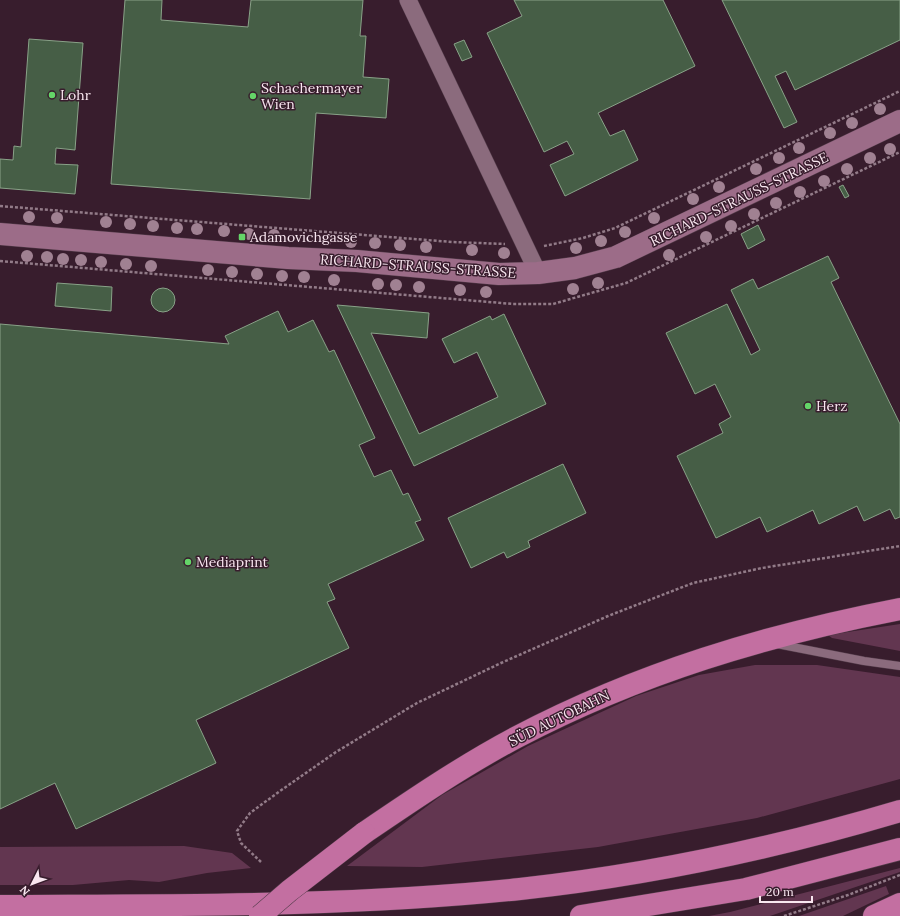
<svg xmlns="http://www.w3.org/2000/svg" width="900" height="916" font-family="Lora,serif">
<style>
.green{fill:#623650}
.building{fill:#465e46;stroke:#89a288}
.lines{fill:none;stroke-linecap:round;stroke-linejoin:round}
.lane-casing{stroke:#533c4a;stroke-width:9}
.street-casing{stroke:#533c4a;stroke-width:18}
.secondary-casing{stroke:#533c4a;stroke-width:23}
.highway-casing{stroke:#533c4a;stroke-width:23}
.path{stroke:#927b88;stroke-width:2.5;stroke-dasharray:3 2;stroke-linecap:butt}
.lane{stroke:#8b6b7d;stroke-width:8}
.street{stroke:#8b6b7d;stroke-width:17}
.secondary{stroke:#9c6c88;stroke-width:22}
.highway{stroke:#c36fa1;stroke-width:22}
.highway-bridge-casing{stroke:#533c4a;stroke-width:23;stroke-linecap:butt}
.highway-bridge{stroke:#c36fa1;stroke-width:22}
.tree{fill:#a08192}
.poi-dot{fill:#64d468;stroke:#381d2d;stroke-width:1.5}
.labels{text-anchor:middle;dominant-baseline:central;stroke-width:3;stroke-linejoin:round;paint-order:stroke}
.poi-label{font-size:14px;fill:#f9e7f0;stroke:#381d2d;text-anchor:start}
.street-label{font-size:14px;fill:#f9e7f0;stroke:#381d2d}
</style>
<rect width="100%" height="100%" fill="#381d2d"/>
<g class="green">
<path d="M900,624V651L832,638L828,635Z"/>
<path d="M755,665H817L900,677V779L757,818L598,847L422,867L347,866L442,795L528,746L636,696L699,675Z"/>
<path d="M184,846L232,853L251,868L207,873L159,882L129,880L73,885H0V847Z"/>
<path d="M900,868V872L770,916H709L730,912Z"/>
<path d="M886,886L889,894L843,916H799Z"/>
</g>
<g class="building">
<path d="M125,0H162L161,20L248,27L251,0H363L360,36H366L363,77L389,79L386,118L316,113L310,199L111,184Z"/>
<path d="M514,0H663L695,66L598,113L610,136L624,130L638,160L565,196L550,165L574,154L567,141L544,152L487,33L522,16Z"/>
<path d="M722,0H900V40L795,90L786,71L775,76L797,122L784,128Z"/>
<path d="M29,39L83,43L75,150L56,148L55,164L78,165L75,194L0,188V159L13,160L14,146L21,147Z"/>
<path d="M464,40L472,57L462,61L454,44Z"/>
<path d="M843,185L849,196L845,198L839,187Z"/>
<path d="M758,225L765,240L748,249L741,234Z"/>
<path d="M828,256L839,278L831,282L900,424V517L895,519L890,509L864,521L857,506L819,524L813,510L767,532L760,517L716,538L677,456L723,433L719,424L731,417L715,384L695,394L666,333L727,304L751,355L760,350L731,290L753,279L758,289Z"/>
<path d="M57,283L112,287L111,311L55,306Z"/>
<circle cx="163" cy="300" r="12"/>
<path d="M337,305L429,313L427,338L371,333L419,434L498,397L477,352L454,363L442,339L490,316L492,320L504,314L546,404L414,466Z"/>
<path d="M278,311L288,332L313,320L329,352L334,350L375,438L359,445L374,477L391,470L403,495L408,493L421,520L415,522L424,540L328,584L335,599L327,602L349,648L196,720L216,763L76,829L55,783L0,809V324L229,344L225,336Z"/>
<path d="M563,464L586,513L528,541L530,547L507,558L504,552L471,568L448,518Z"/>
</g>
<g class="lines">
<g class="lane-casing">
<path id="lane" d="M777,644L864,661L900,666"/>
</g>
<g class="street-casing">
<path id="street" d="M408,0L538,273"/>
</g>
<g class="secondary-casing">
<path id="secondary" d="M0,234L288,258L357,261L499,274L538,273L575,268L616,257L900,121"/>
</g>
<g class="highway-casing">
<g id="highway">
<path d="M364,833C414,799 464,765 517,737C639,673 766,635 900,609"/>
<path d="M0,906C173,905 348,907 520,889C649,875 776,848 900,811"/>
<path d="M581,916L746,889L900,849"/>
<path d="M874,916L900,904"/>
</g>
</g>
<g class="path">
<path d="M0,206L452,242L505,244"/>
<path d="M544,246L583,238L615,228L900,91"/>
<path d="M0,261L513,304H553L626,283L900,152"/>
<path d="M261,862L241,843L237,831L250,813L280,791L336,752L417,703L501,663L608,616L693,583L762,568L900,546"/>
<path d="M784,916L848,895L900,875"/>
</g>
<use href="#lane" class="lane"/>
<use href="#street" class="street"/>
<use href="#secondary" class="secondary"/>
<use href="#highway" class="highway"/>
<g class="highway-bridge-casing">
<path id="highway-bridge" d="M260,916L289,891L364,833"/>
</g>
<use href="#highway-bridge" class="highway-bridge"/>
</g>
<g class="tree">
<circle cx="880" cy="109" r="6"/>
<circle cx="852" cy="123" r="6"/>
<circle cx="830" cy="133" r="6"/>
<circle cx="799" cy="148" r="6"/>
<circle cx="890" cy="149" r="6"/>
<circle cx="779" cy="158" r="6"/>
<circle cx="870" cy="158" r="6"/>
<circle cx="756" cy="169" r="6"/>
<circle cx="847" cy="169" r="6"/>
<circle cx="824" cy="181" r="6"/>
<circle cx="719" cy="187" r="6"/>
<circle cx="800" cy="192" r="6"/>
<circle cx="693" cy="199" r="6"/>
<circle cx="776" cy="203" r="6"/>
<circle cx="754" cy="214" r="6"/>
<circle cx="29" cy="217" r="6"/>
<circle cx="57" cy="218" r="6"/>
<circle cx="654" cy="218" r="6"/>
<circle cx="106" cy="222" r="6"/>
<circle cx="130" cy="224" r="6"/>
<circle cx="153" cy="226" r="6"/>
<circle cx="731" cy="226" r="6"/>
<circle cx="177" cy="228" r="6"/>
<circle cx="197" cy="229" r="6"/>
<circle cx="224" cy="231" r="6"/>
<circle cx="625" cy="232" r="6"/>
<circle cx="249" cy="234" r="6"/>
<circle cx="274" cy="235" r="6"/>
<circle cx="706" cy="237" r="6"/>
<circle cx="326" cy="240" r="6"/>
<circle cx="601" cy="241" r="6"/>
<circle cx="351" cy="242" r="6"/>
<circle cx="375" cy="243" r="6"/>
<circle cx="400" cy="245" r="6"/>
<circle cx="426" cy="247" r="6"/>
<circle cx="576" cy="248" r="6"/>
<circle cx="472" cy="250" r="6"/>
<circle cx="504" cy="253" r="6"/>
<circle cx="669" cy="255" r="6"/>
<circle cx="27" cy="256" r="6"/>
<circle cx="47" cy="257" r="6"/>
<circle cx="63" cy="259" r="6"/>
<circle cx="81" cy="260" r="6"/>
<circle cx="101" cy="262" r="6"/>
<circle cx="126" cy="264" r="6"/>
<circle cx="151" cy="266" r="6"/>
<circle cx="208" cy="270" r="6"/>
<circle cx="232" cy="272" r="6"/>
<circle cx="257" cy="274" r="6"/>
<circle cx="282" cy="276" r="6"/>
<circle cx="304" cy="277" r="6"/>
<circle cx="334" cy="280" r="6"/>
<circle cx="598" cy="283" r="6"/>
<circle cx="378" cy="284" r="6"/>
<circle cx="396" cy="285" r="6"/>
<circle cx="419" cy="287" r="6"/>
<circle cx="573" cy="289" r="6"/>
<circle cx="460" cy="290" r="6"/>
<circle cx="486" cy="292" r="6"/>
</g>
<g class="poi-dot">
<circle cx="52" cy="95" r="4"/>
<circle cx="253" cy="96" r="4"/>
<rect x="238" y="233" width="8" height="8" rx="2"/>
<circle cx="808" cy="406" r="4"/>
<circle cx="188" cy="562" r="4"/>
</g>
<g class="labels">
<g class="poi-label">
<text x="261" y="88">Schachermayer<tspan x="261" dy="16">Wien</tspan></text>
<text x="60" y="95">Lohr</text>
<text x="250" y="237">Adamovichgasse</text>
<text x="816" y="406">Herz</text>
<text x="196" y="562">Mediaprint</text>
</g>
<g class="street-label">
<text transform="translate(739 199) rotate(-26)">RICHARD-STRAUSS-STRASSE</text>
<text transform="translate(418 266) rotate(4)">RICHARD-STRAUSS-STRASSE</text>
<text transform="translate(559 718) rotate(-26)">SÜD AUTOBAHN</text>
</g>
</g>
<g transform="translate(32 884) rotate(228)" stroke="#381d2d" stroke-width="3" paint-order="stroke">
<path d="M0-3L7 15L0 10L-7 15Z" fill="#f9e7f0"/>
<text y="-6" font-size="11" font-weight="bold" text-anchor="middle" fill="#f9e7f0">N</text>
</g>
<path d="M760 896v6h52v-6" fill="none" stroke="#f9e7f0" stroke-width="2"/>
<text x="766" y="896" font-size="12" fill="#f9e7f0" stroke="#381d2d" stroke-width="3" paint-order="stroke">20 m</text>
</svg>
